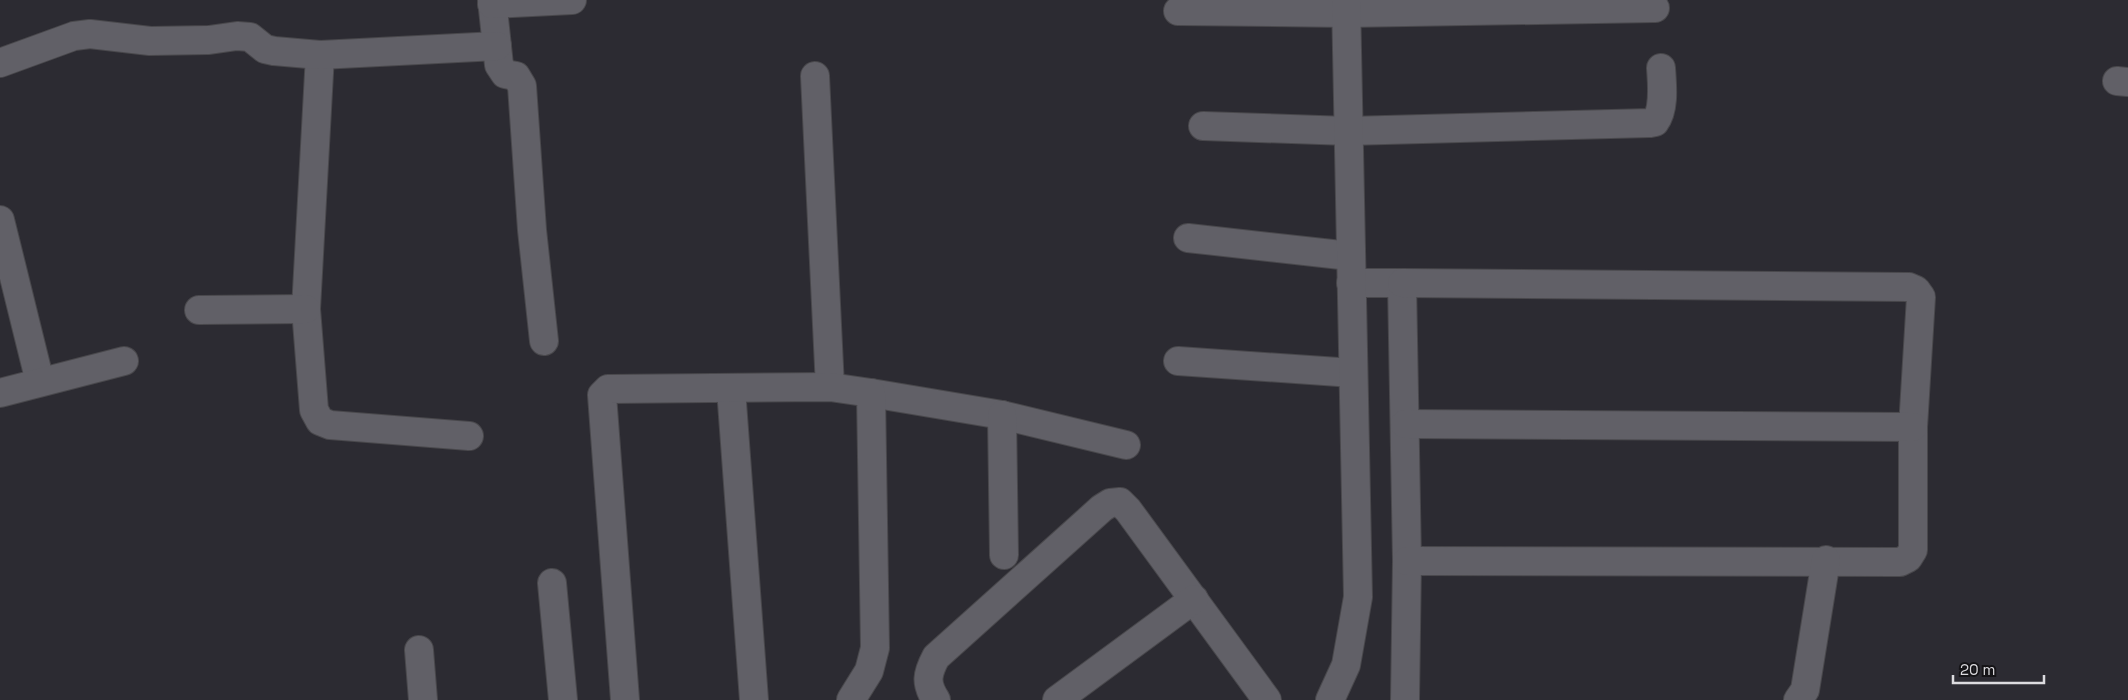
<svg xmlns="http://www.w3.org/2000/svg" width="2128" height="700" font-family="'Space Grotesk',sans-serif">
<style>
.lines{fill:none;stroke-linecap:round;stroke-linejoin:round}
.minor-casing{stroke:#49484c;stroke-width:30}
.minor{stroke:#616067;stroke-width:28}
</style>
<rect width="100%" height="100%" fill="#2c2b32"/>
<g class="lines">
<g class="minor-casing">
<g id="minor">
<path d="M492,0L499,65L505,74L516,76L522,86L532,230L544,341"/>
<path d="M492,4L572,0"/>
<path d="M1178,11L1347,13L1655,8"/>
<path d="M320,55L306,309L314,410L320,421L330,425L469,436"/>
<path d="M0,63L74,36L90,34L150,41L209,40L237,36L250,37L265,49L274,51L320,55L497,46"/>
<path d="M815,76L830,387"/>
<path d="M2117,81L2128,82"/>
<path d="M1203,126L1348,131L1650,123L1655,122C1665,109 1662,84 1661,68"/>
<path d="M0,220L40,382"/>
<path d="M1188,238L1350,256"/>
<path d="M1351,283H1402L1407,561L1405,700"/>
<path d="M1402,283L1909,287L1916,290L1921,297L1913,427V550L1908,558L1900,562L1407,561"/>
<path d="M199,310L306,309"/>
<path d="M1178,361L1353,373"/>
<path d="M731,389L754,700"/>
<path d="M0,393L124,361"/>
<path d="M871,393L1002,415L1126,445"/>
<path d="M1002,415L1004,555"/>
<path d="M1405,424L1913,427"/>
<path d="M552,583L563,700"/>
<path d="M419,650L423,700"/>
<path d="M625,700L602,395L608,389L830,387L871,393L875,648L869,671L851,700"/>
<path d="M936,700C925,683 927,674 936,657L1102,508L1110,503L1120,502L1128,510L1267,700"/>
<path d="M1057,700L1194,599"/>
<path d="M1330,700L1346,665L1358,597L1346,0"/>
<path d="M1798,700L1805,690L1826,560"/>
</g>
</g>
<use href="#minor" class="minor"/>
</g>
<path d="M1953 675v8h91v-8" fill="none" stroke="#dcdbdf" stroke-width="2.5"/>
<text x="1960" y="675" font-size="15" fill="#dcdbdf" stroke="#151417" stroke-width="4" paint-order="stroke">20 m</text>
</svg>
